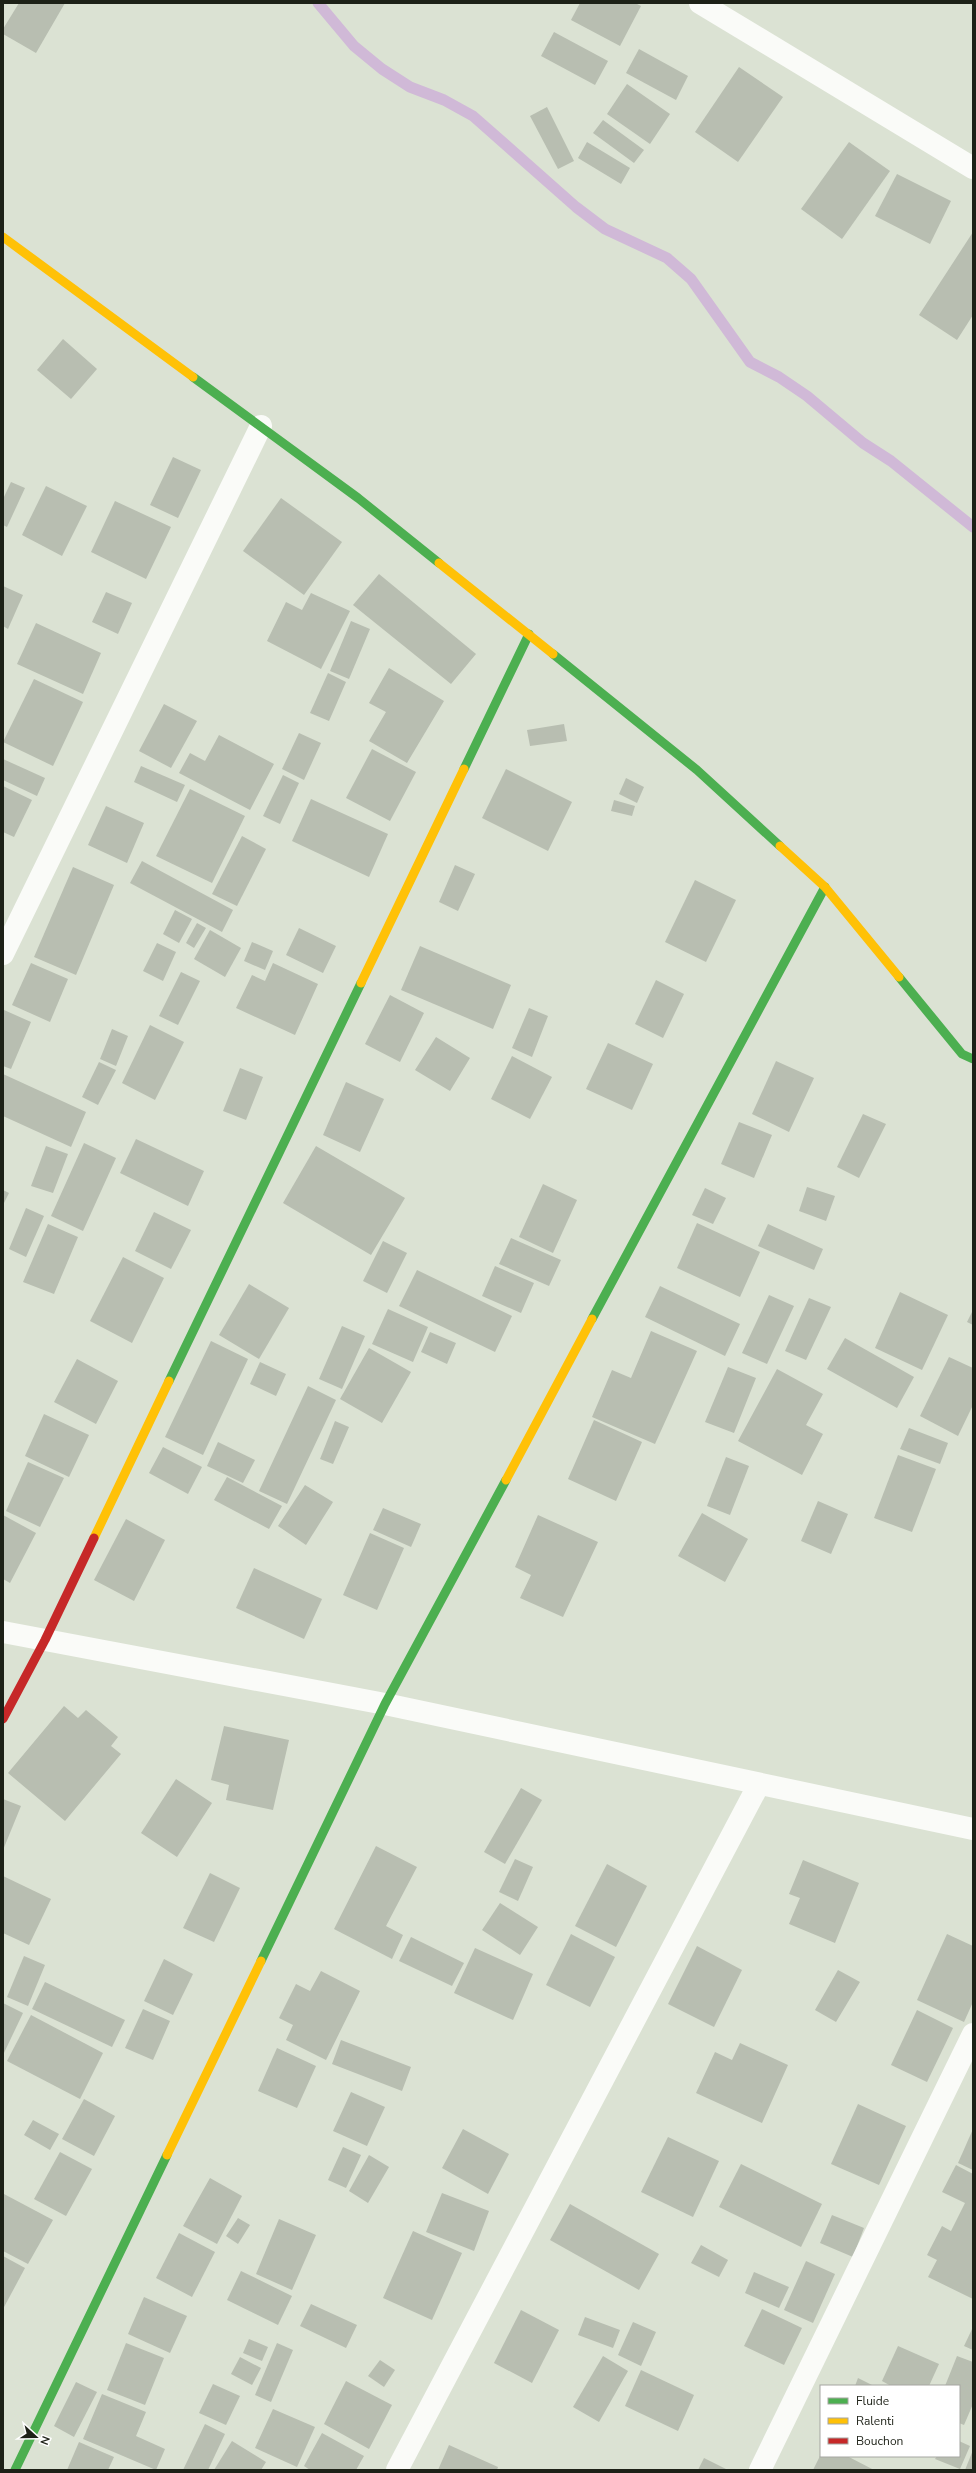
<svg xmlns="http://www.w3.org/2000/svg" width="976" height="2473" font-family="'Nunito Sans',sans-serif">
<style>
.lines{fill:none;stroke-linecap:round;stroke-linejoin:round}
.stream{stroke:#d0b9d7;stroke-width:11}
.building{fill:#b8beb1}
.street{stroke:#fafbf8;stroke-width:22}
.fast{stroke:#4caf50;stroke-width:9}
.slow{stroke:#ffc107;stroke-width:9}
.jam{stroke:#c62828;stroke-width:9}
</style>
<rect width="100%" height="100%" fill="#dbe2d3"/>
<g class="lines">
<path class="stream" d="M318,3L354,46L382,69L410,87L444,100L473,116L576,207L605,229L667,258L691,279L750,362L779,377L807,396L863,443L891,461L973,527"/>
</g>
<g class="building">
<path d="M19,3H65L36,53L3,34V29Z"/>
<path d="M580,3H635L641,6L620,46L571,20Z"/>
<path d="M554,32L608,61L595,85L541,56Z"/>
<path d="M639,49L688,76L676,100L626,73Z"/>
<path d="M739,67L783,97L738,162L695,132Z"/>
<path d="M627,84L670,114L650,144L607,114Z"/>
<path d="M547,107L574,161L558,169L530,116Z"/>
<path d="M603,120L644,150L634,163L593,133Z"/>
<path d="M587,142L630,168L621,184L578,158Z"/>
<path d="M849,142L890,171L842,239L801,209Z"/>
<path d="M897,174L951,201L930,244L875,216Z"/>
<path d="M973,232V315L957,340L919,315Z"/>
<path d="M63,339L97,369L71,399L37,370Z"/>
<path d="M173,457L201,470L178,518L150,505Z"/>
<path d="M11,482L25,488L7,527L3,525V499Z"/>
<path d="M46,486L87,506L62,556L22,535Z"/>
<path d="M281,498L342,542L304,595L243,551Z"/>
<path d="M115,501L171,527L146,579L91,552Z"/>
<path d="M379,574L476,654L451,684L353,605Z"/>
<path d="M3,586L23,595L8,629L3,626Z"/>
<path d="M106,592L132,603L118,634L92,622Z"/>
<path d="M311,593L350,611L321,669L267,641L286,602L302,610Z"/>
<path d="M351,621L370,629L349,679L330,671Z"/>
<path d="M36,623L101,653L83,694L17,664Z"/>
<path d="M389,668L444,701L407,763L369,741L386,712L369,703Z"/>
<path d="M328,673L346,682L329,721L310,713Z"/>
<path d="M34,679L83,702L53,766L3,742Z"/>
<path d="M164,704L197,721L171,768L139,751Z"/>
<path d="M564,724L567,741L530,746L527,730Z"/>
<path d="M299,733L321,743L304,780L282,769Z"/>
<path d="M219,735L274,764L250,810L179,773L190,753L205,761Z"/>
<path d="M372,749L416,772L390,821L346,798Z"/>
<path d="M3,759L45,778L37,796L3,780Z"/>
<path d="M141,766L185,785L177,802L134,782Z"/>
<path d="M506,769L572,802L548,851L482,818Z"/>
<path d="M283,775L299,783L280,824L263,816Z"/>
<path d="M626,778L644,787L637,803L619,794Z"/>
<path d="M3,786L32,800L14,837L3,832Z"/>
<path d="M190,789L245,816L212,883L156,856Z"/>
<path d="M311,799L388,834L369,877L292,841Z"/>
<path d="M614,800L635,806L632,816L611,811Z"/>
<path d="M106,806L144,823L127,863L88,845Z"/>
<path d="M242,836L266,849L237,906L212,894Z"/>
<path d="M142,861L233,910L222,932L130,883Z"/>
<path d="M455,865L475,874L458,911L439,902Z"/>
<path d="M73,867L114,885L76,975L34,957Z"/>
<path d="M695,880L736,900L706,962L665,942Z"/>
<path d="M175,910L192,919L179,943L163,934Z"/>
<path d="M197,923L206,928L194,948L186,943Z"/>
<path d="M299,928L336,946L323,973L286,955Z"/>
<path d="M210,930L241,948L225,977L194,959Z"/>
<path d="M252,942L273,951L265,970L244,961Z"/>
<path d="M157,943L176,952L163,981L143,971Z"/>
<path d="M420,946L511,985L493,1029L401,990Z"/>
<path d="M31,963L68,979L50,1022L12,1005Z"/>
<path d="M273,963L318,984L295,1035L236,1008L252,975L265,981Z"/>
<path d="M181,972L200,981L178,1025L159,1016Z"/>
<path d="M656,980L684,994L663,1038L635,1024Z"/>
<path d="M390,995L424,1013L400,1062L365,1044Z"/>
<path d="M529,1008L548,1016L532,1057L512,1048Z"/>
<path d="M4,1010L31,1022L11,1069L3,1066Z"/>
<path d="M150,1025L184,1042L155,1100L122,1083Z"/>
<path d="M112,1029L128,1036L116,1066L100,1059Z"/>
<path d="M436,1037L470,1058L450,1091L415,1070Z"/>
<path d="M608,1043L653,1064L632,1110L586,1089Z"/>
<path d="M512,1056L552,1077L530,1119L491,1099Z"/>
<path d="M776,1061L814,1078L789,1132L752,1114Z"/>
<path d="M99,1062L116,1070L98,1105L82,1097Z"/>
<path d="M240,1068L263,1077L246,1120L223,1111Z"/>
<path d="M3,1074L86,1112L71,1147L3,1116Z"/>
<path d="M346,1082L384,1099L360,1152L323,1135Z"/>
<path d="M863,1114L886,1124L859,1178L837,1167Z"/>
<path d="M739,1122L772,1135L754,1178L721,1164Z"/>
<path d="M136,1139L204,1171L188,1206L120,1173Z"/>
<path d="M84,1143L116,1158L83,1231L51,1216Z"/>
<path d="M46,1146L68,1154L53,1193L31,1186Z"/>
<path d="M316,1146L405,1198L371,1255L283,1203Z"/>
<path d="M543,1184L577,1200L553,1253L519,1237Z"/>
<path d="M807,1187L835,1196L826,1221L799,1211Z"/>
<path d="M705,1188L726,1198L713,1224L692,1215Z"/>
<path d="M3,1190L9,1193L3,1205Z"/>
<path d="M26,1208L44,1216L26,1257L9,1249Z"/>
<path d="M154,1212L191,1230L171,1269L135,1251Z"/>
<path d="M697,1223L760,1252L740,1297L677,1268Z"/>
<path d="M48,1224L78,1237L54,1294L23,1282Z"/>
<path d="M768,1224L823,1249L814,1270L758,1246Z"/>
<path d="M511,1238L561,1260L549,1286L499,1264Z"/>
<path d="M383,1241L407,1253L387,1293L363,1281Z"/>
<path d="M123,1257L164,1278L132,1343L90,1321Z"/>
<path d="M495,1266L534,1283L521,1313L482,1296Z"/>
<path d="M417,1270L512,1316L495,1352L399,1306Z"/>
<path d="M249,1284L289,1308L259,1359L219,1335Z"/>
<path d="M660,1286L740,1324L725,1356L645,1317Z"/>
<path d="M900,1292L948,1315L922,1370L875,1348Z"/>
<path d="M769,1295L794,1306L767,1364L742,1353Z"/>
<path d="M809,1298L831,1307L806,1360L785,1351Z"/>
<path d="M388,1309L428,1327L413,1362L372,1344Z"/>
<path d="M973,1310V1325L967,1322Z"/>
<path d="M342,1326L365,1336L342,1389L319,1379Z"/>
<path d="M651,1331L697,1351L655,1444L592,1417L612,1370L631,1378Z"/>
<path d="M430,1332L456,1343L447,1364L421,1352Z"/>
<path d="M845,1338L914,1377L897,1408L827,1369Z"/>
<path d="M211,1341L248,1359L203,1455L165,1437Z"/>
<path d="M369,1348L411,1372L382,1423L340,1399Z"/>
<path d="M949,1357L973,1368V1405L958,1436L920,1416Z"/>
<path d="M77,1359L118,1381L96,1424L54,1402Z"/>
<path d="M260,1362L286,1374L276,1396L250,1384Z"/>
<path d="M728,1367L756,1378L734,1433L705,1422Z"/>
<path d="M777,1369L823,1394L806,1425L823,1434L802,1475L738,1441Z"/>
<path d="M308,1386L336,1400L287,1504L259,1491Z"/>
<path d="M44,1414L89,1435L69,1477L25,1456Z"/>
<path d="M594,1420L642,1442L616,1501L568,1479Z"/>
<path d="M335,1421L349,1427L333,1464L320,1459Z"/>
<path d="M909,1428L948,1443L940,1464L900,1449Z"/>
<path d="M218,1442L255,1460L243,1483L207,1466Z"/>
<path d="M163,1447L202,1467L188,1494L149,1473Z"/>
<path d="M898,1455L936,1469L912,1532L874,1518Z"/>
<path d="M726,1457L749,1466L730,1515L707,1506Z"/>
<path d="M28,1462L64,1478L40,1527L6,1511Z"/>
<path d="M227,1477L282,1506L269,1529L214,1500Z"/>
<path d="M305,1485L333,1502L306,1545L278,1526Z"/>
<path d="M818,1501L848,1514L831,1554L801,1541Z"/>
<path d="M383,1508L421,1524L411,1547L373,1530Z"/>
<path d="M702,1513L748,1539L725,1582L678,1556Z"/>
<path d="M3,1515L36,1533L10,1583L3,1579Z"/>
<path d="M538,1515L598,1542L563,1617L520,1598L531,1575L515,1567Z"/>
<path d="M126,1519L165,1540L134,1601L94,1580Z"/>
<path d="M370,1533L404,1548L377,1610L343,1595Z"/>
<path d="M254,1568L322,1599L304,1639L236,1608Z"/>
<path d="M64,1706L78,1718L86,1710L118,1737L111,1746L121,1754L65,1821L8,1773Z"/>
<path d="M224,1726L289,1740L273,1810L226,1800L229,1785L211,1780Z"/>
<path d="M176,1779L212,1803L177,1857L141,1833Z"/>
<path d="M521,1788L542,1800L505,1864L484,1852Z"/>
<path d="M3,1799L21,1806L3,1850Z"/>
<path d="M376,1846L417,1867L386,1926L403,1935L392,1959L334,1929Z"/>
<path d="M515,1859L533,1867L518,1901L499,1892Z"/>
<path d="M803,1860L859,1883L835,1943L789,1924L800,1898L789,1894Z"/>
<path d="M607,1864L647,1886L616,1947L575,1926Z"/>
<path d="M210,1873L240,1888L214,1942L183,1928Z"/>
<path d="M3,1876L51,1899L29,1945L3,1933Z"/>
<path d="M500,1903L538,1927L520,1955L482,1930Z"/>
<path d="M571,1934L615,1957L590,2007L546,1985Z"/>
<path d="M947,1934L973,1946V2002L964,2022L917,2000Z"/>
<path d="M411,1937L464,1963L452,1986L399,1961Z"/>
<path d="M697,1946L742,1970L714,2027L668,2004Z"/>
<path d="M475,1948L533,1974L513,2020L454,1993Z"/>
<path d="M24,1956L45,1965L28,2006L7,1997Z"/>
<path d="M164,1959L193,1974L173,2015L144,2001Z"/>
<path d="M838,1970L860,1982L836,2022L815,2010Z"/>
<path d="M321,1971L360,1991L326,2060L286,2040L293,2025L279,2018L296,1984L310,1991Z"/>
<path d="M45,1982L125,2020L112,2047L32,2009Z"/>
<path d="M3,2003L23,2013L3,2055Z"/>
<path d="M143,2009L170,2021L153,2060L125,2048Z"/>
<path d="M917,2010L953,2028L927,2082L891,2065Z"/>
<path d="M31,2015L103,2053L80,2099L7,2061Z"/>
<path d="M341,2040L411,2067L402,2091L332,2064Z"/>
<path d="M740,2043L788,2065L762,2123L696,2093L715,2052L732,2060Z"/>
<path d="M277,2048L316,2066L297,2108L258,2091Z"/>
<path d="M351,2092L385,2107L367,2146L333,2131Z"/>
<path d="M84,2099L115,2116L94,2156L62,2139Z"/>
<path d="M858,2104L906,2126L879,2185L831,2164Z"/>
<path d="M33,2120L59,2134L50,2150L24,2135Z"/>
<path d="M463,2129L509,2154L488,2194L442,2168Z"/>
<path d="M973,2129V2170L958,2163Z"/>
<path d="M668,2137L719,2161L693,2217L641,2192Z"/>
<path d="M343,2147L361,2155L346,2188L328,2180Z"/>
<path d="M60,2152L92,2169L66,2216L34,2199Z"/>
<path d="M369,2155L389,2167L368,2203L349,2191Z"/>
<path d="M741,2164L822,2204L801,2247L719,2207Z"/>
<path d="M956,2165L973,2174V2299L928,2277L937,2260L927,2255L942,2226L951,2231L965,2203L942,2192Z"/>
<path d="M210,2178L242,2196L217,2244L183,2226Z"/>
<path d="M442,2193L489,2211L474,2251L426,2232Z"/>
<path d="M4,2194L53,2220L28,2264L3,2251Z"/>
<path d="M570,2204L659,2254L639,2290L550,2240Z"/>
<path d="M832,2215L864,2228L853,2257L820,2243Z"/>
<path d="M238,2218L250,2225L238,2244L226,2236Z"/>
<path d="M279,2219L316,2235L292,2290L256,2274Z"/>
<path d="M413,2231L462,2253L432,2320L383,2298Z"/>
<path d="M179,2233L215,2252L192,2297L156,2278Z"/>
<path d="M701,2245L728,2260L719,2277L691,2263Z"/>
<path d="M3,2256L25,2268L3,2309Z"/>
<path d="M806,2261L835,2274L813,2323L784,2310Z"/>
<path d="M241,2271L292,2296L278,2325L227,2300Z"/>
<path d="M754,2272L789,2287L779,2308L745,2293Z"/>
<path d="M144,2297L187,2316L170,2353L128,2334Z"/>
<path d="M311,2304L357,2325L346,2348L300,2326Z"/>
<path d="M762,2309L802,2328L784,2365L744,2346Z"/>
<path d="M521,2310L559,2330L532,2383L494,2363Z"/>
<path d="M585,2317L620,2330L613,2348L578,2335Z"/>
<path d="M633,2322L656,2332L641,2366L618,2355Z"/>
<path d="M973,2327V2350L964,2346Z"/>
<path d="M249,2339L268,2347L262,2361L243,2353Z"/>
<path d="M126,2343L164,2358L145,2405L107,2390Z"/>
<path d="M277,2343L293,2350L271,2402L255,2395Z"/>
<path d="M898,2346L939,2364L929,2386H891L882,2381Z"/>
<path d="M603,2356L628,2371L599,2422L573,2407Z"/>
<path d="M957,2356L973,2362V2404L964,2425L959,2423V2386H945Z"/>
<path d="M240,2357L261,2368L252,2385L231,2374Z"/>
<path d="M380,2360L395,2370L384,2387L368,2376Z"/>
<path d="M641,2370L694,2395L678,2431L625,2406Z"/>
<path d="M858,2378L874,2386H855Z"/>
<path d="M346,2381L392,2405L369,2449L324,2424Z"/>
<path d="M76,2382L97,2392L74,2437L54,2426Z"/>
<path d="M213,2384L240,2396L226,2425L199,2413Z"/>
<path d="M102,2394L146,2412L136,2436L165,2449L156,2470L83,2439Z"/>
<path d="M273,2409L315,2427L297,2467L255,2448Z"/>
<path d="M205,2424L225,2434L208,2470H183Z"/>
<path d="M322,2433L364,2456L356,2470H310L304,2466Z"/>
<path d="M232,2441L266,2462L261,2470H214Z"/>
<path d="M959,2441L970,2446L960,2469L935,2459L937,2456H959Z"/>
<path d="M79,2442L114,2457L108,2470H67Z"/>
<path d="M449,2445L498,2467L497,2470H438Z"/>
<path d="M973,2450V2470H965Z"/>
<path d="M821,2454V2456H847L874,2470H813Z"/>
<path d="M704,2458L728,2470H698Z"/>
</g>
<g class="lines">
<g class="street">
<path d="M700,3L973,168"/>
<path d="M3,954L261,426"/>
<path d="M3,1632L385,1704L973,1829"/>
<path d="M397,2470L759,1784"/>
<path d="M760,2470L973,2034"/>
</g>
<g class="fast">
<path d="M193,377L358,498L439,563"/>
<path d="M553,654L697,770L780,846"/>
<path d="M464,769L529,634"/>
<path d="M899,977L962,1054L973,1059"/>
<path d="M592,1319L825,887"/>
<path d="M169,1381L361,983"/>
<path d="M261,1961L385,1704L506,1480"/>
<path d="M15,2470L167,2155"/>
</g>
<g class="slow">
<path d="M3,237L193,377"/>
<path d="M439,563L553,654"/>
<path d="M780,846L825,887L899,977"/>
<path d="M361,983L464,769"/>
<path d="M506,1480L592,1319"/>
<path d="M94,1538L169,1381"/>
<path d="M167,2155L261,1961"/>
</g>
<path class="jam" d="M3,1719L45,1640L94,1538"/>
</g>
<rect width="976" height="2473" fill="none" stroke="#1d2117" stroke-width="8"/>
<rect x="820" y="2385" width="140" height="72" fill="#ffffff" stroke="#a5a6a2"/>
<rect x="828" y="2398" width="20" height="6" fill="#4caf50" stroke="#a5a6a2"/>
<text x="856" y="2405" font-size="12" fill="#1d2117">Fluide</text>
<rect x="828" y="2418" width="20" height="6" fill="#ffc107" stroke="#a5a6a2"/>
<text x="856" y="2425" font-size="12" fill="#1d2117">Ralenti</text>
<rect x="828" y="2438" width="20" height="6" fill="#c62828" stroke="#a5a6a2"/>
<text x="856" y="2445" font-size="12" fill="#1d2117">Bouchon</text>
<g transform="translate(36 2437) rotate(111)" stroke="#ffffff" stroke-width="3" paint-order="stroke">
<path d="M0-3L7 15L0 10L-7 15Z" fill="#1d2117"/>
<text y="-6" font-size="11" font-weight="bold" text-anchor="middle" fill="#1d2117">N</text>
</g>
</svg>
